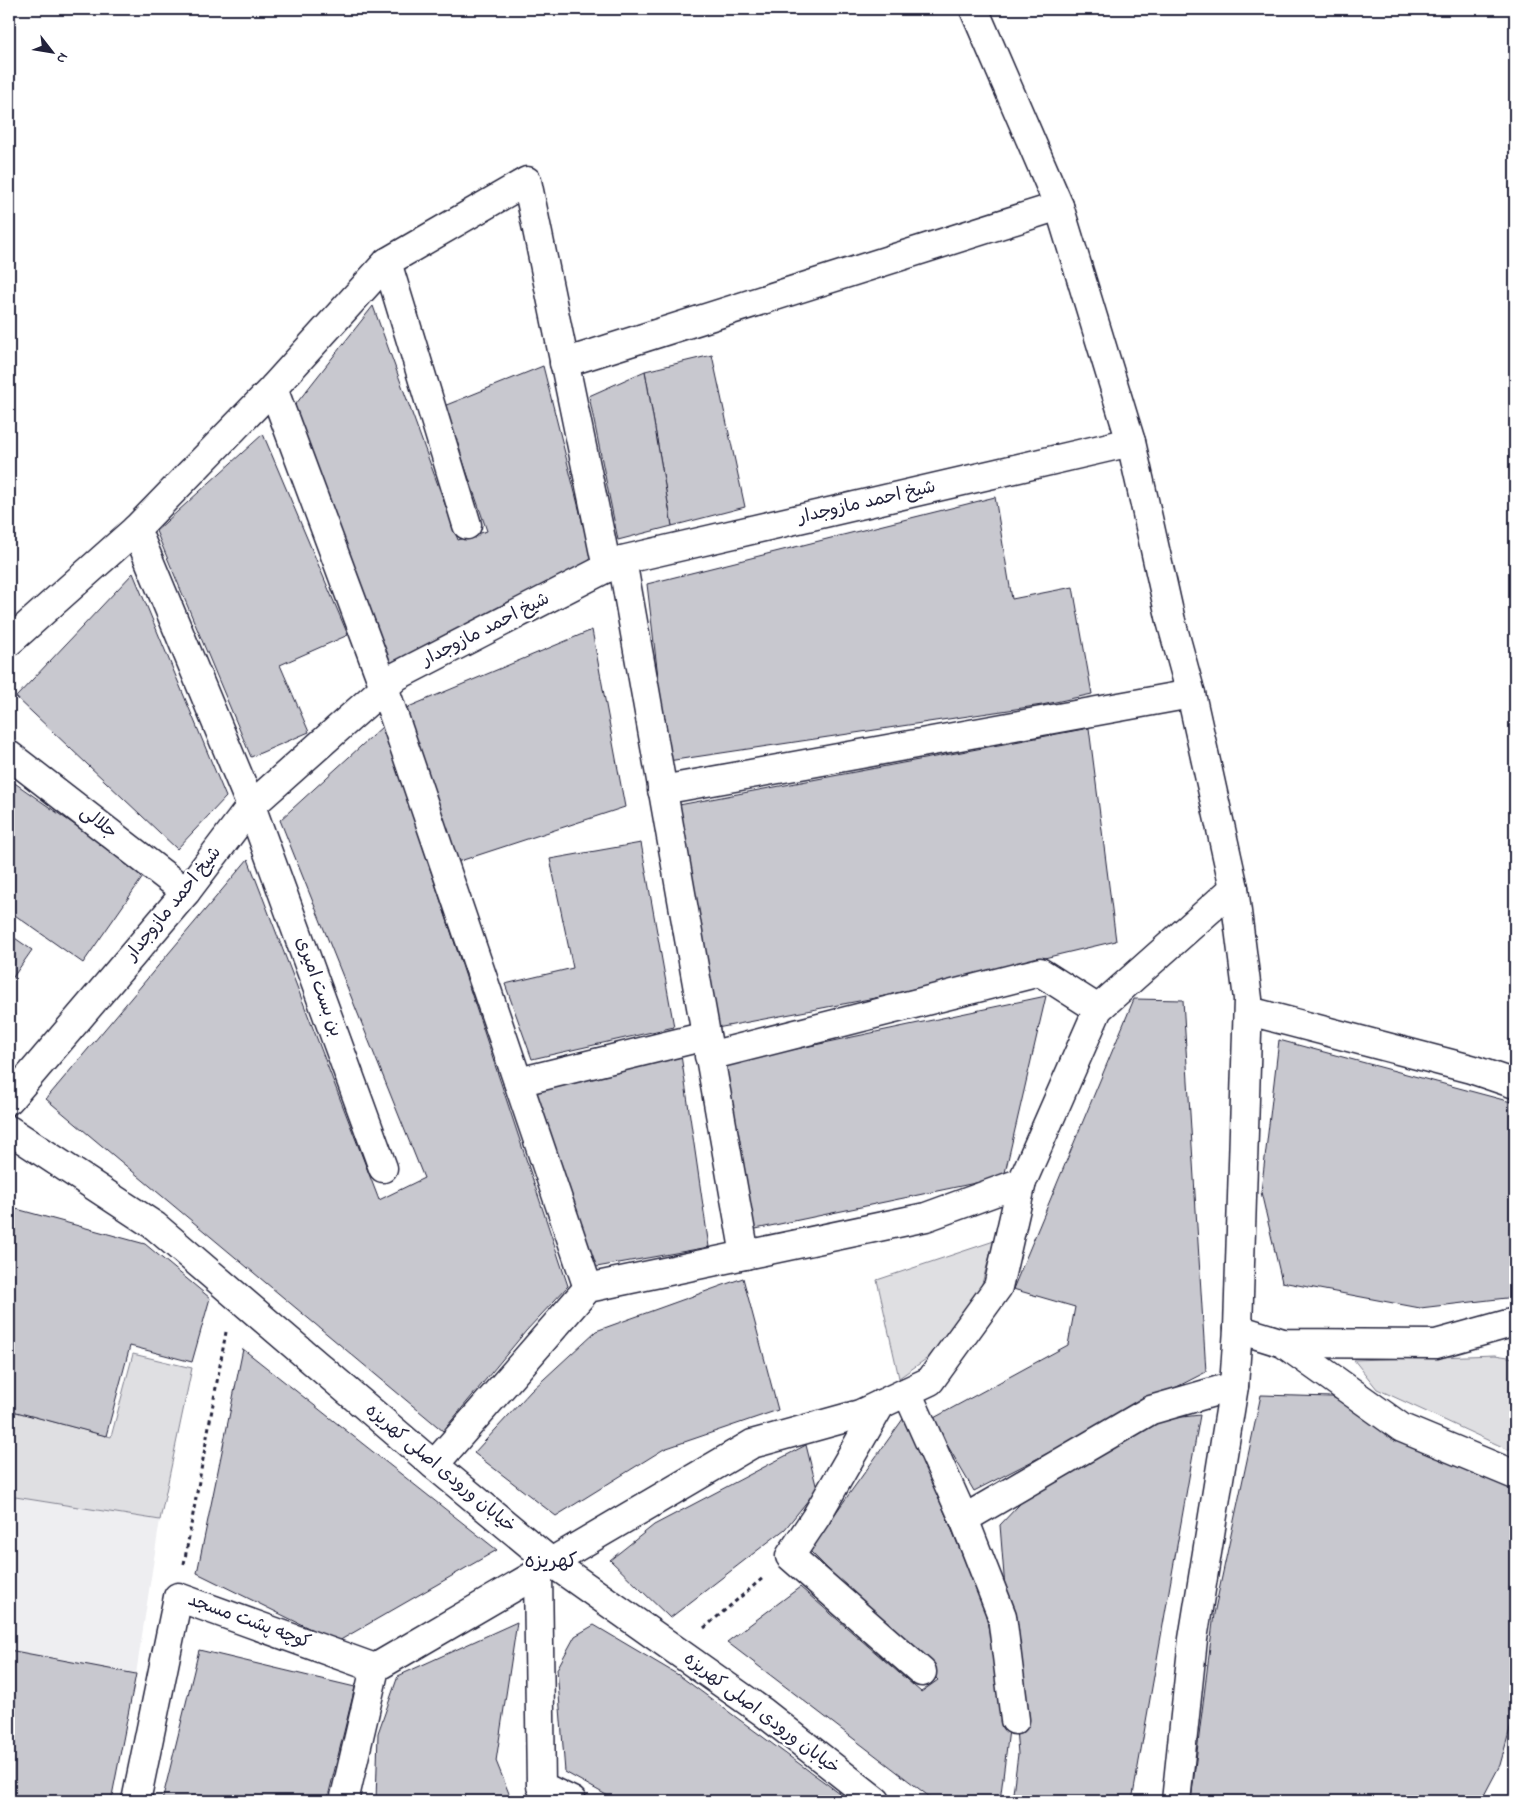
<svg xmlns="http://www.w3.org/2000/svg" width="1524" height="1810" font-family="'Indie Flower','Playpen Sans Arabic',sans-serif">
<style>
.built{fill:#eeeef1}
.green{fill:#dfdfe2;stroke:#80808e}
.building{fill:#c8c8cf;stroke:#22223b}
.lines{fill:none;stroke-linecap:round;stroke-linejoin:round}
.minor-casing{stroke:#22223b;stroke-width:31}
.tertiary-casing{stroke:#22223b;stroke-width:31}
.path{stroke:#22223b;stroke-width:3;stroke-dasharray:4 4;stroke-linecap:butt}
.minor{stroke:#fff;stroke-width:28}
.tertiary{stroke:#fff;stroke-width:28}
.labels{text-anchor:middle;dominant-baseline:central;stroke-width:5;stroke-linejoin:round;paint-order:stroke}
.street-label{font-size:18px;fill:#22223b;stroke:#fff}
.quarter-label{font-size:20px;fill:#22223b;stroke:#fff}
</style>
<rect width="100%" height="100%" fill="#fff"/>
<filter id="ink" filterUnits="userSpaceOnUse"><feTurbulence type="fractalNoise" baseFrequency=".02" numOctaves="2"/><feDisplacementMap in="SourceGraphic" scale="10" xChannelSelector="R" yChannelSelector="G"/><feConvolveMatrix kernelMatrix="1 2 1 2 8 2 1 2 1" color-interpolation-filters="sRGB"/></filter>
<g filter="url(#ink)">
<path class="built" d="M9,1496L160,1520L136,1674L9,1650Z"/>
<g class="green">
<path d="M994,1241L977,1301L929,1357L899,1378L877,1280Z"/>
<path d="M133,1354L192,1368L160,1520L9,1496V1410L111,1437Z"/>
<path d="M1495,1355L1515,1358V1418L1509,1450L1377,1389L1354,1360Z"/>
</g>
<g class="building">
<path d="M373,306L458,540L487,531L444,406L543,366L593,564L387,671L292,409Z"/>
<path d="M712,355L745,507L672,526L645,371Z"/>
<path d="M645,371L672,526L618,540L589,396Z"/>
<path d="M263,434L348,635L280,665L309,732L251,757L156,531Z"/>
<path d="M995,497L1012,599L1073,587L1092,694L1042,705L668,761L647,584Z"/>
<path d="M133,573L226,797L177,849L16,697Z"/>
<path d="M592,630L625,807L454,863L406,708Z"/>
<path d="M383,726L568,1286L526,1331L443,1431L46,1099L248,859L379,1200L424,1178L280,820Z"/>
<path d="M1089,728L1116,941L880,997L717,1028L679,805Z"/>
<path d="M9,779L145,874L83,963L9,911Z"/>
<path d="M641,843L674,1027L532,1059L505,984L573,968L550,859Z"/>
<path d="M9,934L32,950L9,983Z"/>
<path d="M1046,996L1004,1177L751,1230L725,1064Z"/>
<path d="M1134,999L1183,1000L1206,1372L974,1491L932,1419L1068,1345L1075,1307L1013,1289Z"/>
<path d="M1279,1040L1515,1103V1297L1420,1308L1282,1282L1261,1192Z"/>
<path d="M681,1055L709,1247L591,1268L534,1091Z"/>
<path d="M9,1207L145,1244L210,1298L192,1362L130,1346L106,1436L9,1410Z"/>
<path d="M743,1278L778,1410L664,1449L556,1516L474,1453L531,1391L596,1331Z"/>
<path d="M243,1349L497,1550L337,1642L197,1573Z"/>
<path d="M1261,1395L1332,1397L1515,1487V1711L1500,1765L1481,1801H1191L1214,1614Z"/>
<path d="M1200,1415L1132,1801H1012L1018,1754L1000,1525L1034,1489L1139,1422Z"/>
<path d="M903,1419L917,1447L984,1606L1009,1730L1000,1801H935L727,1642L800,1587L921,1692L938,1680L809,1550Z"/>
<path d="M806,1445L817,1489L785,1529L670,1618L610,1560L654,1525Z"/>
<path d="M517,1622L496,1761L512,1801H376L378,1733L398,1676Z"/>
<path d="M594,1625L680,1676L850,1801H617L565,1772L557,1669L575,1636Z"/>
<path d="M9,1650L136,1674L111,1801H9Z"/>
<path d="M199,1650L355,1687L327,1801H162Z"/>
</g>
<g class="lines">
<g class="minor-casing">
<g id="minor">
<path d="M387,262L467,525"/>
<path d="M564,363L1059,206L974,9"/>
<path d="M273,388L384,687L588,1288"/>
<path d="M136,529L251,806L383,1168"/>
<path d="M622,560L745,1255"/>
<path d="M9,642L136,529L273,388L387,262L527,181L607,568"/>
<path d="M9,755L186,892"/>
<path d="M662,790L1191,694"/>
<path d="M1249,1011L1471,1069L1515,1084"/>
<path d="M709,1056L1040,972L1098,1009"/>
<path d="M518,1082L706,1036"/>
<path d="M9,1100L186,892L251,806L397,676L622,560L1131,442"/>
<path d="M1238,1329L1283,1343L1436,1344L1515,1322"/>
<path d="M1283,1343L1402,1428L1515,1475"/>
<path d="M907,1392L964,1519L1151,1410L1234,1386"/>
<path d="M881,1404L816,1517L790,1556L922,1672"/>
<path d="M434,1465L588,1288L926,1217L1022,1182L1098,1009L1234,888"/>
<path d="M964,1519L1002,1616L1015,1720"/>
<path d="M136,1801L178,1597L375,1668"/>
<path d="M344,1801L375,1668L538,1573"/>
<path d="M572,1801L541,1786L538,1573L551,1562L752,1444L860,1414L930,1381L998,1287L1022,1182"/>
</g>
</g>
<g class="tertiary-casing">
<g id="tertiary">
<path d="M1059,206L1131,442L1171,621L1191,694L1234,888L1248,999L1238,1329L1234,1386L1193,1639L1176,1801"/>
<path d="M9,1130L155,1226L434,1465L551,1562L763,1712L876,1801"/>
</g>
</g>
<g class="path">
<path d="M184,1564L226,1332"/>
<path d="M704,1628L764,1577"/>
</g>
<use href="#minor" class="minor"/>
<use href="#tertiary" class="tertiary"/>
</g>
</g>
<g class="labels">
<g class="street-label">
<text transform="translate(867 503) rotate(-13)">شیخ احمد مازوجدار</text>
<text transform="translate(486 630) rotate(-27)">شیخ احمد مازوجدار</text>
<text transform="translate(98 823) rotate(38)">جلالی</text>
<text transform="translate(174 904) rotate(-51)">شیخ احمد مازوجدار</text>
<text transform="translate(318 987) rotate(70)">بن بست امیری</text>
<text transform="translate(440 1469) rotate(40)">خیابان ورودی اصلی کهریزه</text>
<text transform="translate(249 1622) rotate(20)">کوچه پشت مسجد</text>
<text transform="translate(761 1714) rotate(37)">خیابان ورودی اصلی کهریزه</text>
</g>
<g class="quarter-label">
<text x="551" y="1562">کهریزه</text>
</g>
</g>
<rect width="1524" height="1810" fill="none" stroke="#fff" stroke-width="30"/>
<rect x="15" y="15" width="1494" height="1780" fill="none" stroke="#22223b" stroke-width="2" filter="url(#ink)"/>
<g transform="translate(52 52) rotate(121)" stroke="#ffffff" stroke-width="4" paint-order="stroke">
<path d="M0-4L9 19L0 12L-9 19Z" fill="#22223b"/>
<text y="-8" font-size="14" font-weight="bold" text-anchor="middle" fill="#22223b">N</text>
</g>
</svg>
